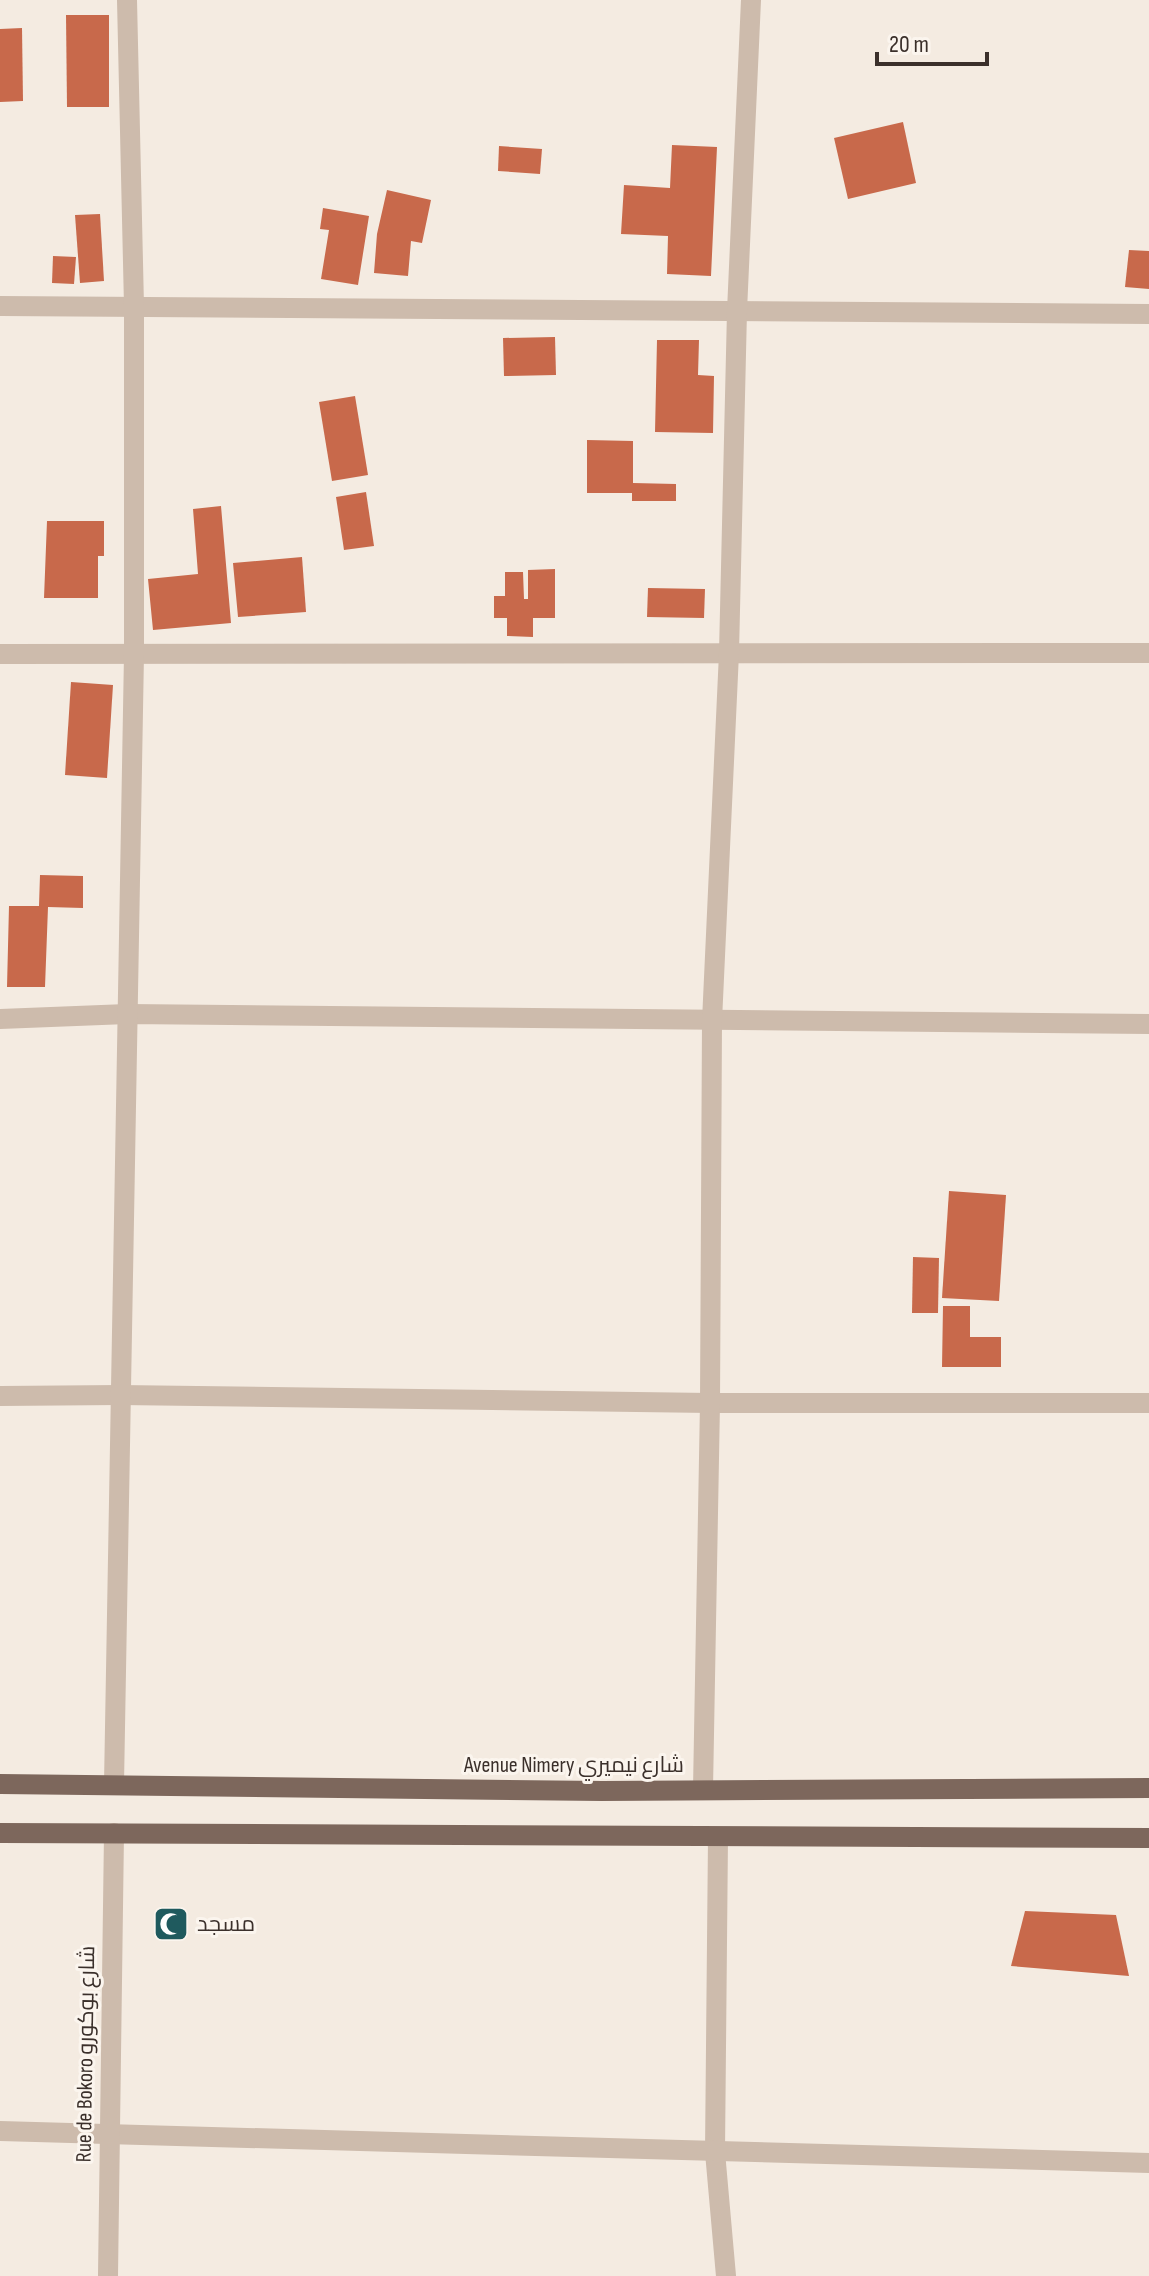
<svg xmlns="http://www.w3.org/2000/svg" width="1149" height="2276" font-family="'Sofia Sans Condensed',Cairo,sans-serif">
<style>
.building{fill:#c8694b}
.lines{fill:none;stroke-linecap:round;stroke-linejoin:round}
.minor{stroke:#cdbbac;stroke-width:20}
.major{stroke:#7d675c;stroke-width:20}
.labels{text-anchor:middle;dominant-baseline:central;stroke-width:6;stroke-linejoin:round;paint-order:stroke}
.street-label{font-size:22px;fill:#3b302b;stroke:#fbf5ee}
.poi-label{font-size:22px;fill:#3b302b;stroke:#fbf5ee;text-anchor:start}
</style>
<rect width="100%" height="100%" fill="#f4ebe1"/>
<g class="building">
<path d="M66,15H109V107H67Z"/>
<path d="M22,28L23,101L0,102V29Z"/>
<path d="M903,122L916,183L848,199L834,138Z"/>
<path d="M672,145L717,147L711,276L667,274L668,236L621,234L624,185L670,188Z"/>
<path d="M499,146L542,149L540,174L498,171Z"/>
<path d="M387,190L431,200L422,243L411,241L408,276L374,273L377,234Z"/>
<path d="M323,208L369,216L358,285L321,279L329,230L320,229Z"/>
<path d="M100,214L104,281L80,283L75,215Z"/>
<path d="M1129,250L1149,251V289L1125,287Z"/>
<path d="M53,256L76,257L74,284L52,283Z"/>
<path d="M555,337L556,375L504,376L503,338Z"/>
<path d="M657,340H699L698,375L714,376L713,433L655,432Z"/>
<path d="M355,396L368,475L332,481L319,402Z"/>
<path d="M587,440L633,441V483L676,484V501H632V493H587Z"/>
<path d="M366,492L374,546L344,550L336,497Z"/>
<path d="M221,506L231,623L153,630L148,579L198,574L193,509Z"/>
<path d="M47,521H104V556H98V598H44Z"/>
<path d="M302,557L306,612L238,617L233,563Z"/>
<path d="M555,569V618H533V637L507,636V618H494V596H505V572H523L524,599H528V570Z"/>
<path d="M648,588L705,589L704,618L647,617Z"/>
<path d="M71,682L113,685L107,778L65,775Z"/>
<path d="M40,875L83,876V908L48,907L45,987H7L9,906H39Z"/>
<path d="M949,1191L1006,1195L999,1301L942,1298Z"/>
<path d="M913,1257L939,1258L938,1313H912Z"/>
<path d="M943,1306H970V1337H1001V1367H942Z"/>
<path d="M1025,1911L1116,1915L1129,1976L1011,1966Z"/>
</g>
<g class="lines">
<g class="minor">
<path d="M0,306L1149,314"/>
<path d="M0,654L1149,653"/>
<path d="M0,1019L127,1014L1149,1024"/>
<path d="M0,1396L120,1395L710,1403H1149"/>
<path d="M114,1784L134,654V306L127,0"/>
<path d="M703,1789L710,1403L712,1021L729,653L737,311L751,0"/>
<path d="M718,1837L715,2152L726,2276"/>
<path d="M0,2131L1149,2163"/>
<path d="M108,2276L114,1833"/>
</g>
<g class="major">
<path d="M0,1784L602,1791L1149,1788"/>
<path d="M0,1833L1149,1838"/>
</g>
</g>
<defs>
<g id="mosque-square" transform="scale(1.8)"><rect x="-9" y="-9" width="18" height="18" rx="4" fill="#1f5a5e" stroke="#fbf5ee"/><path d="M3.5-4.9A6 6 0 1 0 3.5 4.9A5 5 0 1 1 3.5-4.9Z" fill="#fff"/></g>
</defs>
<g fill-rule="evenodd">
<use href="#mosque-square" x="171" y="1924"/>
</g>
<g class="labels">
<g class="street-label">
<text x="574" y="1765">Avenue Nimery شارع نيميري</text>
<text transform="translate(86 2054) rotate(-89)">Rue de Bokoro شارع بوكورو</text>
</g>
<g class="poi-label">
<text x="197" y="1924">مسجد</text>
</g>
</g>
<path d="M877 52v12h110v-12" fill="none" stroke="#3b302b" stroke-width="4"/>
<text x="889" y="52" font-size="24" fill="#3b302b" stroke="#fbf5ee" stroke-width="6" paint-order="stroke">20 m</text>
</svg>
